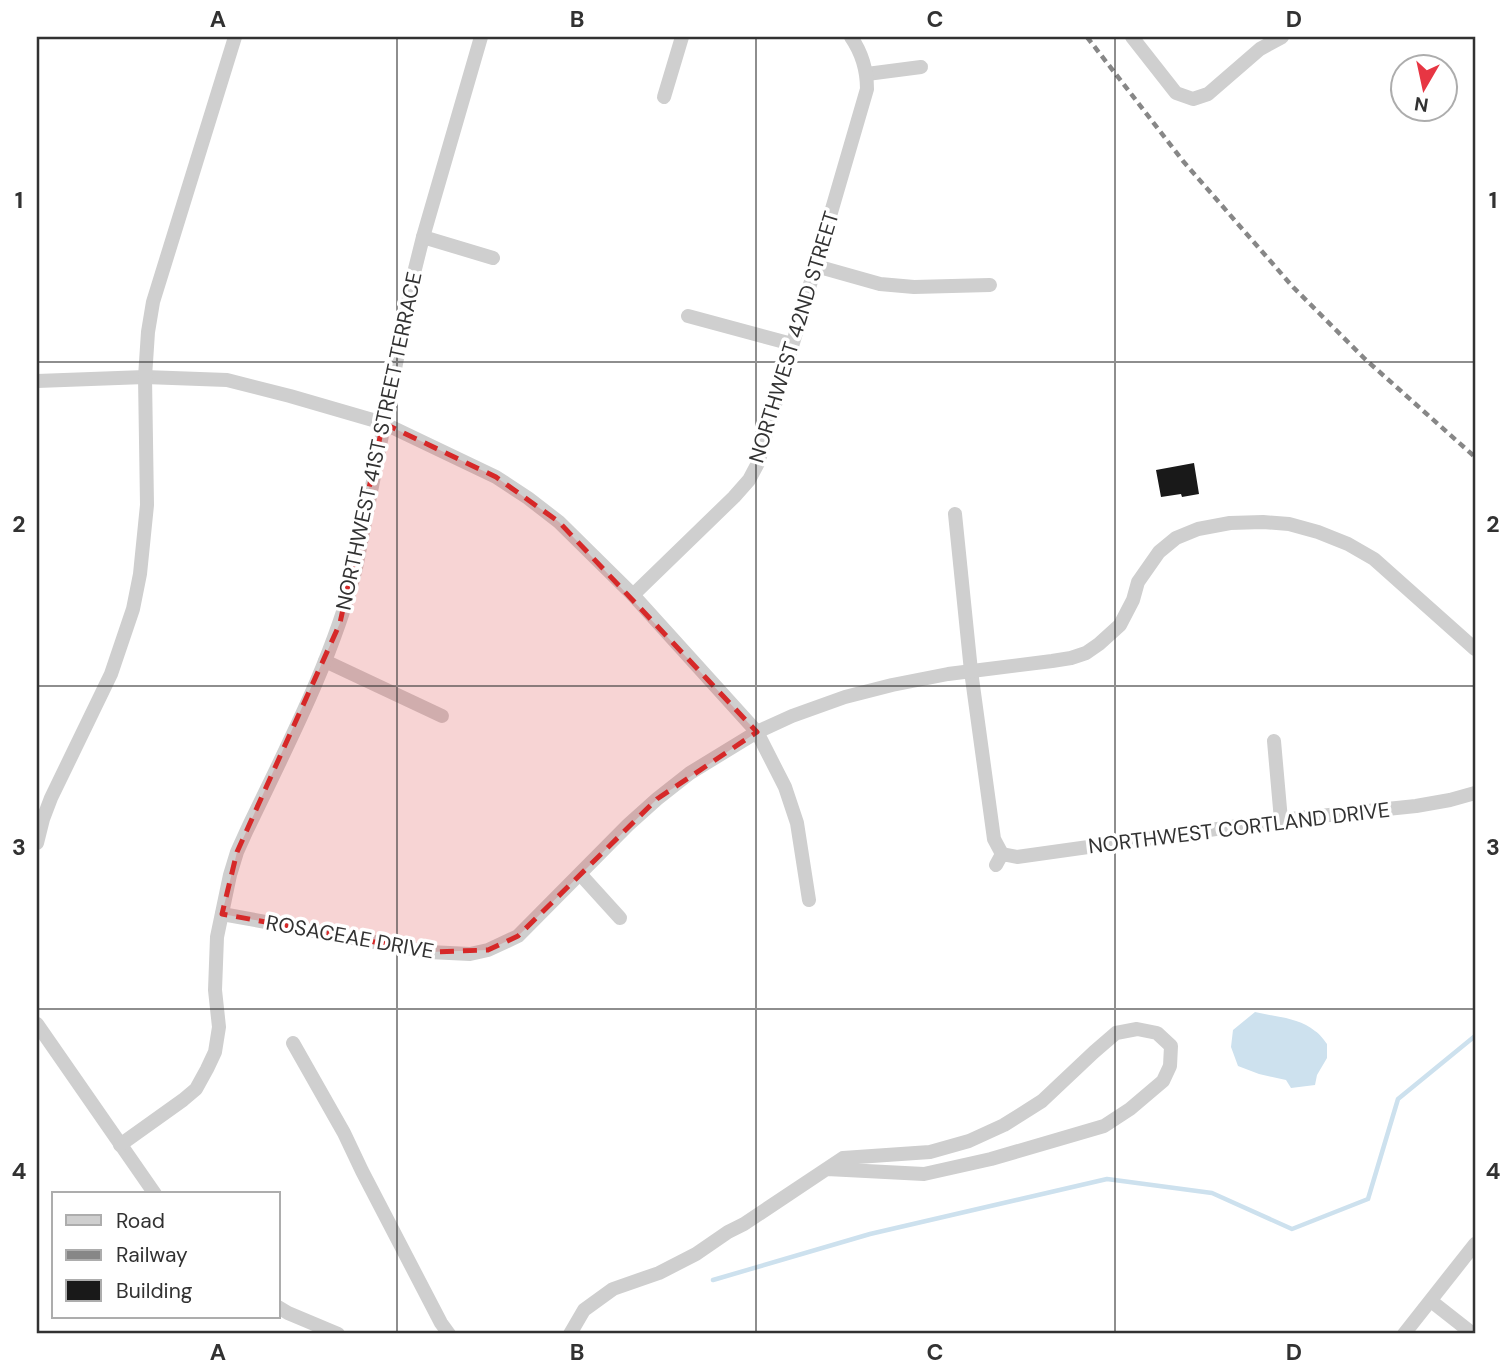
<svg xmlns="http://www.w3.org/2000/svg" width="1512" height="1371" font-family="'DM Sans',sans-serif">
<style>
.water{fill:#cde1ee}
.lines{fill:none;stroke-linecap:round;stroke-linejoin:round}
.stream{stroke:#cde1ee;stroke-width:4.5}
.building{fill:#191919}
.minor{stroke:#cfcfcf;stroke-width:14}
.rail{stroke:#878787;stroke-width:4.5;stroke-dasharray:7 5;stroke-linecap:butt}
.marked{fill:#d62828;fill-opacity:0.2;stroke:#d62828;stroke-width:5;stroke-dasharray:14 9;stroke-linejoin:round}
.grid{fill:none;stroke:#323232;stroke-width:2;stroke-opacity:0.55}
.labels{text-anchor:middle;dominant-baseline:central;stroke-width:7;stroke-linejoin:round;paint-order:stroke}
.street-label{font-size:21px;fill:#323232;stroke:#fff}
.neatline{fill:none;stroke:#323232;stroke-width:2.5}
.grid-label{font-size:23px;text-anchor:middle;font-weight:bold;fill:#323232}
</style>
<rect width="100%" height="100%" fill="#fff"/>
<path class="water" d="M1255,1012C1275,1017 1298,1017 1315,1031C1320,1034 1324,1040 1327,1044V1058L1317,1075L1315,1085L1291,1088L1286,1080L1259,1074L1238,1066L1231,1047L1233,1030Z"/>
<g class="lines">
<path class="stream" d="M713,1280L870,1234L1107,1179L1212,1193L1292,1229L1368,1199L1398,1099L1475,1036"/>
</g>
<path class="building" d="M1194,463L1199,494L1182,497L1181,494L1161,497L1156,470Z"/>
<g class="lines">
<g class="minor">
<path d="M1132,37L1176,93L1193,99L1208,94L1260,49L1282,37"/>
<path d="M867,74L921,67"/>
<path d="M664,97L682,37"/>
<path d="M423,237L493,258"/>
<path d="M816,266L880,284L914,287L990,285"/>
<path d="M688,316L792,344"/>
<path d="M37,381L145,377L227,380L290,396L383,423L496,477L528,498L559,522L633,595L757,732L785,787L797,823L809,900"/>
<path d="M955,514L971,671L994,839L1002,854"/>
<path d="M633,595L734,497L749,480L758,463L867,89C867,69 862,53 851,37"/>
<path d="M325,661L442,716"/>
<path d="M1274,741L1281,820"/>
<path d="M37,843L43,819L51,798L111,674L133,609L140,574L147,505L145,377L148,332L153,302L235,37"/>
<path d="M996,865L1002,854L1017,857L1281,820L1416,806L1450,800L1475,793"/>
<path d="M581,875L620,918"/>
<path d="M222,914L429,952L470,954L488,950L518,936L628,825L657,799L690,773L757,732L792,716L845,697L892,685L948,674L1052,661L1071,658L1086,653L1099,644L1120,625L1133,600L1138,582L1159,552L1176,538L1198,529L1230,523L1263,522L1289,524L1318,532L1348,544L1374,559L1475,649"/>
<path d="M37,1024L155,1194"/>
<path d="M293,1043L344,1133L362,1171L441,1323L449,1334"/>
<path d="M120,1145L183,1100L196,1089L207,1069L215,1052L219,1027L215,990L217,937L230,875L237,852L246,832C287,746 332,661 356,568L413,277L423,237L481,37"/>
<path d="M1431,1301L1473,1334"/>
<path d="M278,1307L288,1313L338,1334"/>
<path d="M570,1334L584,1310L613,1289L659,1273L696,1254L728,1232L744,1224L843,1158L930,1152L969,1141L1004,1125L1042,1101L1094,1052L1116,1033L1137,1029L1157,1033L1171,1046L1170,1066L1163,1081L1130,1109L1104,1126L991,1159L924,1174L827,1169"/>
<path d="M1404,1334L1475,1244"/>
</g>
<path class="rail" d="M1087,37L1183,161L1293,287L1365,359L1475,457"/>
</g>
<path class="marked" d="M383,423L496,477L559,522L757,732L657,799L518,936L488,950L429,952L222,914L237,852L340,623Z"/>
<path class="grid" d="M397,37V1334M756,37V1334M1115,37V1334M37,362H1475M37,686H1475M37,1009H1475"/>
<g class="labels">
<g class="street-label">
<text transform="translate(794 337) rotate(-73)">NORTHWEST 42ND STREET</text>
<text transform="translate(379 441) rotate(-78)">NORTHWEST 41ST STREET TERRACE</text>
<text transform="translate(1239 828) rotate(-7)">NORTHWEST CORTLAND DRIVE</text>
<text transform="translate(350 937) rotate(10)">ROSACEAE DRIVE</text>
</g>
</g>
<rect width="1512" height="1371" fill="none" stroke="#ffffff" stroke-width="77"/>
<rect x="52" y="1192" width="228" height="126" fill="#ffffff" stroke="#adadad" stroke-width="2"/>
<rect x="66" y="1215" width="35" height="10" fill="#cfcfcf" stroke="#adadad" stroke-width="2"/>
<text x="116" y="1228" font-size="21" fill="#323232">Road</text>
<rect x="66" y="1250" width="35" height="10" fill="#878787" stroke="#adadad" stroke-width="2"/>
<text x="116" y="1262" font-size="21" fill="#323232">Railway</text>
<rect x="66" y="1280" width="35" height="21" fill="#191919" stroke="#adadad" stroke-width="2"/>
<text x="116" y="1298" font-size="21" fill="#323232">Building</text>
<g transform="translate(1424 88) rotate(189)"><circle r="33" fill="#ffffff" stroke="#adadad" stroke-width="2"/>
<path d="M0-5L12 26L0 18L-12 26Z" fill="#e73643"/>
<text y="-10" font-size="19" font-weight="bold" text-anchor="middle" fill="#323232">N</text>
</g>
<rect x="38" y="38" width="1436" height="1294" class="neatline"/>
<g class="grid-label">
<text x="218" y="27">A</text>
<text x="577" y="27">B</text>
<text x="935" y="27">C</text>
<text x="1294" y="27">D</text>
<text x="19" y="208">1</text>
<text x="1493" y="208">1</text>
<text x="19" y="532">2</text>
<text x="1493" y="532">2</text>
<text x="19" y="855">3</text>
<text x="1493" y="855">3</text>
<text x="19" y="1179">4</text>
<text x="1493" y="1179">4</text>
<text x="218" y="1360">A</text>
<text x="577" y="1360">B</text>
<text x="935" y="1360">C</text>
<text x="1294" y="1360">D</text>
</g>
</svg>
